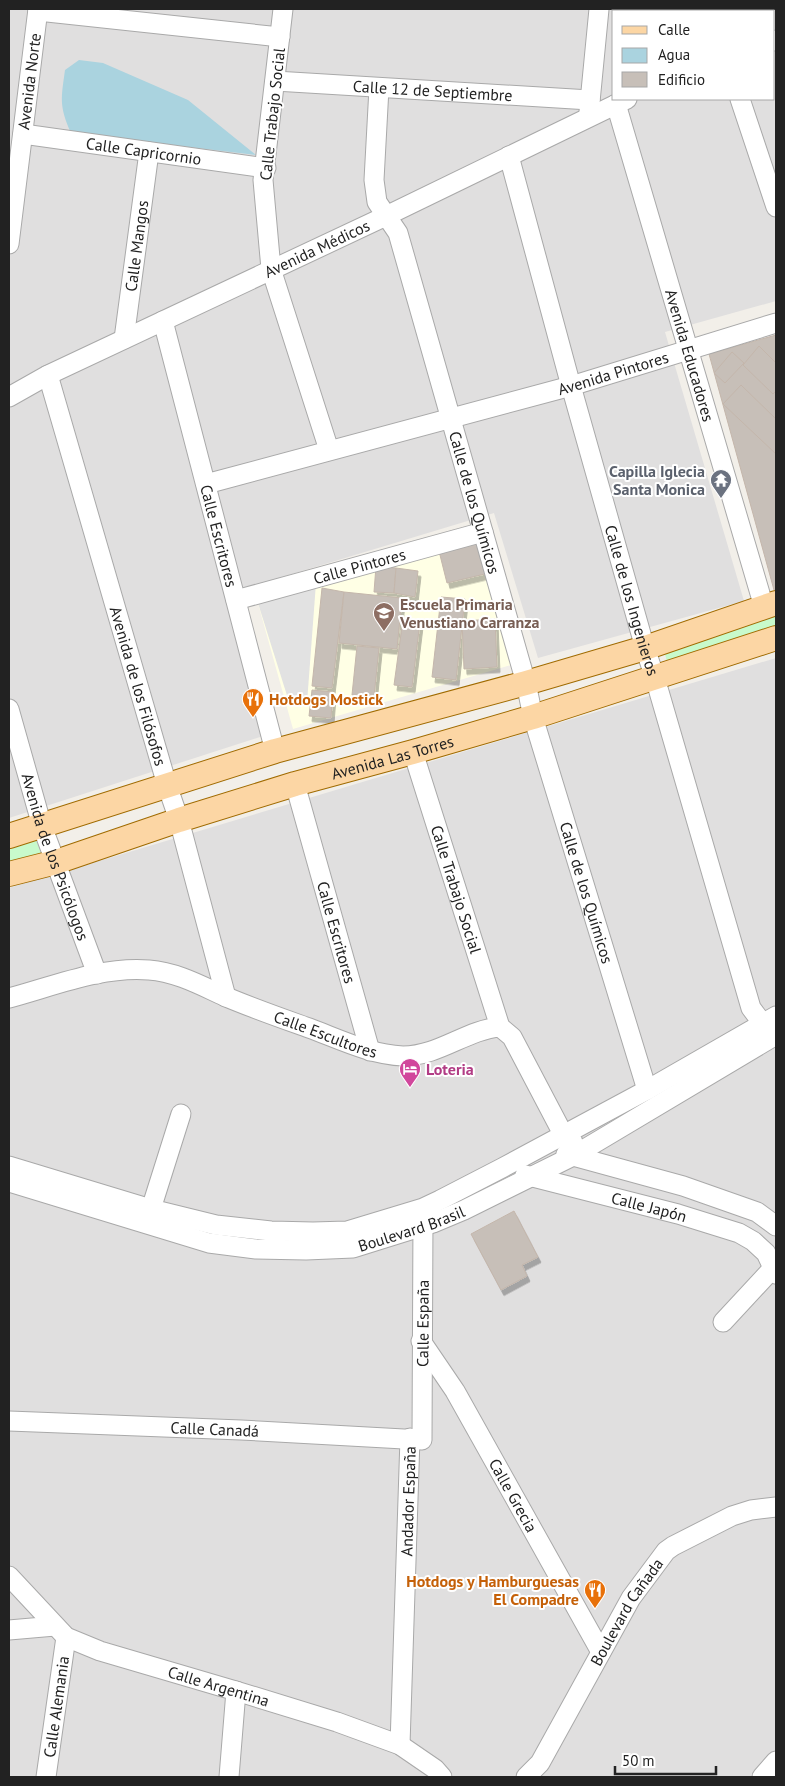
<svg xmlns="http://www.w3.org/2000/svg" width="785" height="1786" font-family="'PT Sans',sans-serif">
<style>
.residential{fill:#e0dfdf;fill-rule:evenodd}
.education{fill:#ffffe5}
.park{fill:#c8facc}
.parking{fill:#e2e2e2}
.water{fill:#aad3df}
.building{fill:#c7bfb8;stroke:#c4b6ab;filter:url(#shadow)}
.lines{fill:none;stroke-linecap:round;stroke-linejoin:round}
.minor-casing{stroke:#a9a9a9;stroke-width:21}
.major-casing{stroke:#a06b00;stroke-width:26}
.minor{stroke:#fff;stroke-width:19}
.major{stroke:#fcd6a4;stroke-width:24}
.labels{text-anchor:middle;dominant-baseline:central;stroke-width:4;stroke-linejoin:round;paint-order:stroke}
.street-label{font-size:16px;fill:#222;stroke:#fff}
.worship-label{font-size:16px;font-weight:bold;fill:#5b616d;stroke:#fff;text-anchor:end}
.education-label{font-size:16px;font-weight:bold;fill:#785e54;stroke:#fff;text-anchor:start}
.food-label{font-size:16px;font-weight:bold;fill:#c56008;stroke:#fff;text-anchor:start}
.hotel-label{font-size:16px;font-weight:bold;fill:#b23c85;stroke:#fff;text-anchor:start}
</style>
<defs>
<filter id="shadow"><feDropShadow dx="3" dy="5.5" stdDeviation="0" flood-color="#0004"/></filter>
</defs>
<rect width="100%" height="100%" fill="#f2efe9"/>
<g class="residential">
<path d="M9,9H776V301L665,332L744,601L538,658L494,513L226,594L263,736L9,818ZM614,11H774V99H614Z"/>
<path d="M776,658V1777H9V888Z"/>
</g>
<path class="education" d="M477,538L511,665L293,729L257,600Z"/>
<g class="park">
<path d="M776,611V632L668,666L663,646Z"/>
<path d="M33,831L41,853L9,862V839Z"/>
</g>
<path class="parking" d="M316,583L307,703L290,705L257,600Z"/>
<path class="water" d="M79,60L103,63L188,100L256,155L71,133C59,106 61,99 65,70Z"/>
<g class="building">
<path d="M776,335V589L774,590L709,354Z"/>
<path d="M759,346L776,363V391L773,394L743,365Z"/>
<path d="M732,352L744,363L725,383L714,373Z"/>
<path d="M741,385L776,419V454L723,404Z"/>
<path d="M477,538L485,574L447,583L438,547Z"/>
<path d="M376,566L396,568L394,593L374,592Z"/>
<path d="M396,568L418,571L415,597L394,593Z"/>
<path d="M322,588L344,592L332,688L312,686Z"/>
<path d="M344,592L402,598L397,649L339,643Z"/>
<path d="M441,597L465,599L456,680L432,677Z"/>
<path d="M403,619L420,622L412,687L394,685Z"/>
<path d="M495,619L497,667L464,669L462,621Z"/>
<path d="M357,646L379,648L374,697L352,695Z"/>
<path d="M312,690L333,692L331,718L309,716Z"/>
<path d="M514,1211L538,1257L522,1265L527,1276L501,1290L471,1234Z"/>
</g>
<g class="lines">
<g class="minor-casing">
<g id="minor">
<path d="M283,9L263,180L271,269L329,450"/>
<path d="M38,11L280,37"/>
<path d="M730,11V9"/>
<path d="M774,41L776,40"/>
<path id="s1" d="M275,81L590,100"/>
<path id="s2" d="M379,88L374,180L377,202L398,233L526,683L533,717L647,1090"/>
<path d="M740,99L776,207"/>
<path id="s3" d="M616,104L764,607"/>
<path d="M589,112L599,9"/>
<path id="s4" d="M23,134L266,168"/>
<path id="s5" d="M509,156L571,386L645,648L655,678L751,1008L763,1024L776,1036"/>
<path id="s6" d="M9,244L38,9"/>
<path id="s7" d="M163,321L275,751"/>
<path id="s8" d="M124,339L149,152"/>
<path id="s9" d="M48,375L167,785L179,820L226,997"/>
<path id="s10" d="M9,397L48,375L386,216L627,99"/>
<path id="s11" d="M206,484L571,386L776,323"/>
<path id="s12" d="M236,600L483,532"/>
<path id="s13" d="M9,709L42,826L97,974"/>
<path id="s14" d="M413,752L500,1027"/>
<path id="s15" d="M295,784L370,1051"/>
<path id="s16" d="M9,998C54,986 102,966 149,970C176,972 200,985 224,996C252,1008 281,1018 309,1028C339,1039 371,1055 403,1056C439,1056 466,1030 500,1027L512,1037L563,1134L573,1142"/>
<path d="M566,1154L683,1186L757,1212L776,1226"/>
<path d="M9,1166L151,1209L216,1225L271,1231L313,1232L347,1231L423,1208L440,1200L502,1168L647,1090L776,1016"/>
<path id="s17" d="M525,1175L678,1214L739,1233L753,1241L766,1253L776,1274"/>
<path id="s18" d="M9,1182L209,1243L256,1249L306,1250L353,1248L433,1223L464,1210L573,1156L776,1035"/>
<path d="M151,1209L181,1114"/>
<path d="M723,1322L774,1267"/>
<path id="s19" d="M421,1341L455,1391L601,1652"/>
<path id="s20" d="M9,1421L241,1430L422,1440L423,1217"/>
<path id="s21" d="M9,1576L66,1637L100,1651L236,1691L337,1722L400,1745L435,1769L442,1777"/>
<path d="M9,1630L55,1626"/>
<path id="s22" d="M400,1745L410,1438"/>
<path id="s23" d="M46,1777L66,1637"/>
<path d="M229,1777L236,1691"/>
<path id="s24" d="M526,1777L540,1763L631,1598L666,1551L673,1546L732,1516L751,1510L776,1507"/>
<path d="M762,1777L776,1761"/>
</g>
</g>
<g class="major-casing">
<g id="major">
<path d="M9,836L275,751L526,683L645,648L776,603"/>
<path id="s25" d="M9,874L56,862L179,820L295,784L413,752L533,717L776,638"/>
</g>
</g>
<use href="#minor" class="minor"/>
<use href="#major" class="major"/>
</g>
<defs>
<g id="temple-pin" transform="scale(1.125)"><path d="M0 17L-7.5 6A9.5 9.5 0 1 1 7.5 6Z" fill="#6b7280" stroke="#fff"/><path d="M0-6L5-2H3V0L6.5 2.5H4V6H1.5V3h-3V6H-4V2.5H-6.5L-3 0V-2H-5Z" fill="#fff"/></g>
<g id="school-pin" transform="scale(1.125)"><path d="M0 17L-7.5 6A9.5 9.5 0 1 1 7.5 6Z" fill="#8d6e63" stroke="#fff"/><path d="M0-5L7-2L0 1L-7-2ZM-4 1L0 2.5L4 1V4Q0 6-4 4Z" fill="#fff"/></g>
<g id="restaurant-pin" transform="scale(1.125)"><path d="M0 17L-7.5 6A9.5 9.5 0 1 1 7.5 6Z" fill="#e8710a" stroke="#fff"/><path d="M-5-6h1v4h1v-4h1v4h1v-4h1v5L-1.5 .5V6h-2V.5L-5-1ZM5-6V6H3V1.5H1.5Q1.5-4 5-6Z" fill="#fff"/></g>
<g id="hotel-pin" transform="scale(1.125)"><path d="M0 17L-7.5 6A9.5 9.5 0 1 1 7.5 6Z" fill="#d1479c" stroke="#fff"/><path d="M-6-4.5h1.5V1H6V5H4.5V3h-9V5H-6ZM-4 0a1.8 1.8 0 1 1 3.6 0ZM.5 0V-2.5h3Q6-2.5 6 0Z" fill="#fff"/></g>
</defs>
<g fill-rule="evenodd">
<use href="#temple-pin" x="721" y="480"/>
<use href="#school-pin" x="384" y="613"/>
<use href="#restaurant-pin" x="253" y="699"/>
<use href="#hotel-pin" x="410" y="1069"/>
<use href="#restaurant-pin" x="595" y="1590"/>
</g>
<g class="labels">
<g class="street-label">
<text stroke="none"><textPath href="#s6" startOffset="164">Avenida Norte</textPath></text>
<text stroke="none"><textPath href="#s1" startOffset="158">Calle 12 de Septiembre</textPath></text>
<text transform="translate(272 114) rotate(-84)">Calle Trabajo Social</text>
<text stroke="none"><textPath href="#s4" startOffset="122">Calle Capricornio</textPath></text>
<text stroke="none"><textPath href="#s8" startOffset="94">Calle Mangos</textPath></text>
<text stroke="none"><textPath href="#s10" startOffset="342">Avenida Médicos</textPath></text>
<text stroke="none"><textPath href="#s3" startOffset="262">Avenida Educadores</textPath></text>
<text stroke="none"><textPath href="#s11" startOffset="422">Avenida Pintores</textPath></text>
<text stroke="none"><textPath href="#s2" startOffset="432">Calle de los Químicos</textPath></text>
<text stroke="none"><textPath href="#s7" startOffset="222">Calle Escritores</textPath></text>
<text stroke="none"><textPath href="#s12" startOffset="128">Calle Pintores</textPath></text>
<text stroke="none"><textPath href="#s5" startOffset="461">Calle de los Ingenieros</textPath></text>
<text stroke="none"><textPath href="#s9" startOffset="324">Avenida de los Filósofos</textPath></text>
<text stroke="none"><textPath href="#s25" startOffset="401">Avenida Las Torres</textPath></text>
<text stroke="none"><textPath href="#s13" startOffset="155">Avenida de los Psicólogos</textPath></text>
<text stroke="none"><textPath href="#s14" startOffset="144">Calle Trabajo Social</textPath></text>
<text stroke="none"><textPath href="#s2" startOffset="838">Calle de los Químicos</textPath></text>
<text stroke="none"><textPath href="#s15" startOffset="154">Calle Escritores</textPath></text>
<text stroke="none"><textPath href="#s16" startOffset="332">Calle Escultores</textPath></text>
<text stroke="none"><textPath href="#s17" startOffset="128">Calle Japón</textPath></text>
<text stroke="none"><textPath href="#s18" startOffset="415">Boulevard Brasil</textPath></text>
<text stroke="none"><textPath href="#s20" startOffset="530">Calle España</textPath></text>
<text stroke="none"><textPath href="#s20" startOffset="206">Calle Canadá</textPath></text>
<text stroke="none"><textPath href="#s19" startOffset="180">Calle Grecia</textPath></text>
<text stroke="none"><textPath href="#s22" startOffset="244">Andador España</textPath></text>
<text stroke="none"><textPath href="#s24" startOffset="194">Boulevard Cañada</textPath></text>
<text stroke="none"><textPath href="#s21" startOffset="244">Calle Argentina</textPath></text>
<text stroke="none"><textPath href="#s23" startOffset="71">Calle Alemania</textPath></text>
</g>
<g class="worship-label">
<text x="705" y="471">Capilla Iglecia<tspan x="705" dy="18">Santa Monica</tspan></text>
</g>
<g class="education-label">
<text x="400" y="604">Escuela Primaria<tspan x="400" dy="18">Venustiano Carranza</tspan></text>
</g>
<g class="food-label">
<text x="269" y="699">Hotdogs Mostick</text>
<text x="579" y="1581" text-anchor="end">Hotdogs y Hamburguesas<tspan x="579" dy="18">El Compadre</tspan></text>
</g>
<g class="hotel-label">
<text x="426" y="1069">Loteria</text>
</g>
</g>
<rect width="785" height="1786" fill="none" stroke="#222222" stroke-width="20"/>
<rect x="612" y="10" width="162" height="90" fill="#ffffff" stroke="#a7a7a7"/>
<rect x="622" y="26" width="25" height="8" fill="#fcd6a4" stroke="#a7a7a7"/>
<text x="658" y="35" font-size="15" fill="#222222">Calle</text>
<rect x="622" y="48" width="25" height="15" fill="#aad3df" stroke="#a7a7a7"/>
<text x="658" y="60" font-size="15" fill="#222222">Agua</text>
<rect x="622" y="72" width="25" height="15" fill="#c7bfb8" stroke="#a7a7a7"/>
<text x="658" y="85" font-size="15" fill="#222222">Edificio</text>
<path d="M615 1766v8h101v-8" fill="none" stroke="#222222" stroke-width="2.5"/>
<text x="622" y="1766" font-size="15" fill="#222222" stroke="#ffffff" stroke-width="4" paint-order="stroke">50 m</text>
</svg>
